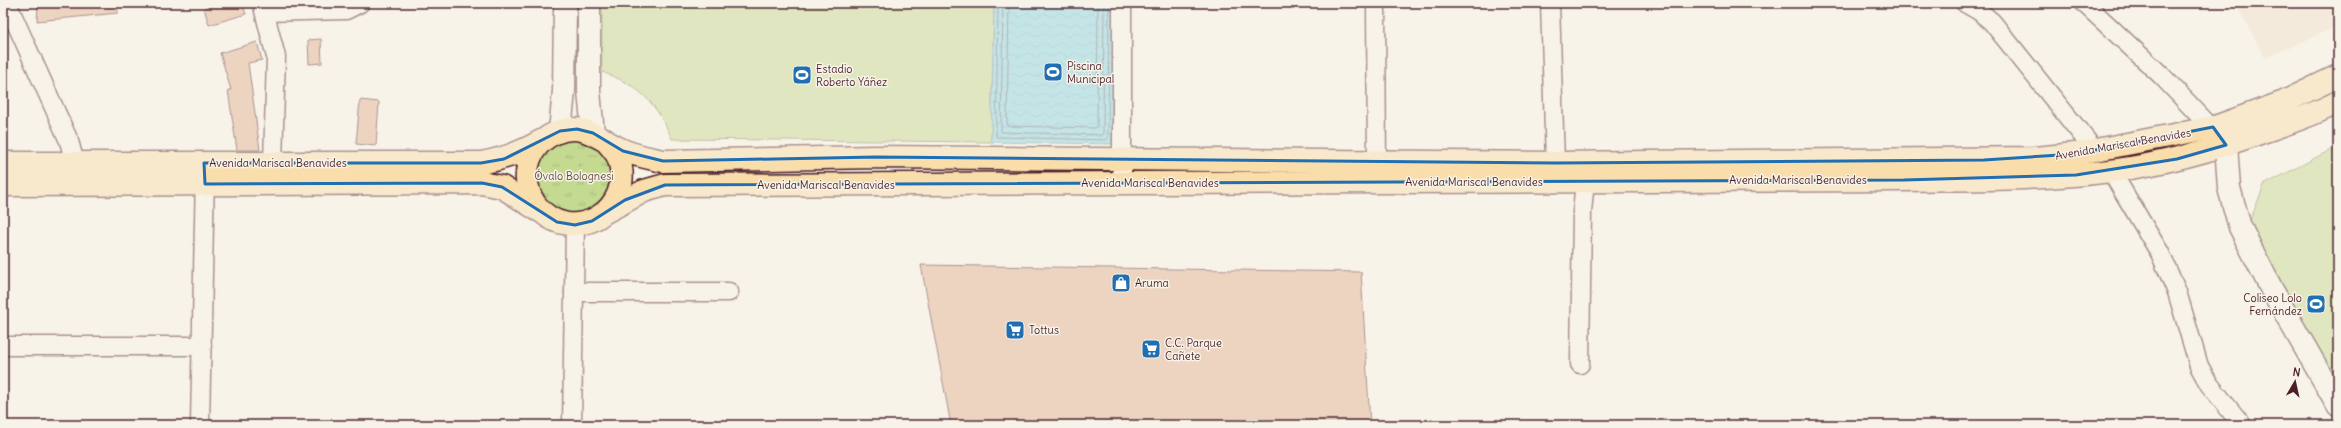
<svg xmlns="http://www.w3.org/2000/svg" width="2341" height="428" font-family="Delius,sans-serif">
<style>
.built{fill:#f0dfce}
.green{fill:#c3da90;stroke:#867c5e}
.park{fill:url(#park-tufts);stroke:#867c5e}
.water{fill:url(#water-waves);stroke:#6e8c9b}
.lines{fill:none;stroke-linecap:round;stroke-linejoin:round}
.shore{stroke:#626776;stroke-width:1}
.building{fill:#e1af93;stroke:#4a1f2b}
.street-casing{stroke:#4a1f2b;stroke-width:21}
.secondary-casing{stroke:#4a1f2b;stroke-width:25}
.highway-casing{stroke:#4a1f2b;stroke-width:25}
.street{stroke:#f7f3e8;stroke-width:18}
.secondary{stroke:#f7f3e8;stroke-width:22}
.highway{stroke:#f9ddab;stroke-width:22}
.marked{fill:none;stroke:#1f6fb2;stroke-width:3;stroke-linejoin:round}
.labels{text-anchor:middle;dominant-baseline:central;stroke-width:3;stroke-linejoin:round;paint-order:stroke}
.poi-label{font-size:11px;fill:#4a1f2b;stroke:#f7f3e8;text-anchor:start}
.street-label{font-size:11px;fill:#4a1f2b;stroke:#f7f3e8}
.park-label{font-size:11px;fill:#684e44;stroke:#f7f3e8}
</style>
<defs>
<pattern id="park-tufts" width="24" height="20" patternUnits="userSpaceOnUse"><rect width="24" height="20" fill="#c3da90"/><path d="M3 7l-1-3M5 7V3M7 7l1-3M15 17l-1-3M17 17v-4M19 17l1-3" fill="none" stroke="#a9bb7c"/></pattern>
<pattern id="water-waves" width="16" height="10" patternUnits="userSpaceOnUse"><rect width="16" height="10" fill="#86d4e6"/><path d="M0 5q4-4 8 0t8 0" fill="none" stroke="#75b6c5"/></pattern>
</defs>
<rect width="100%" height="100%" fill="#f7f3e8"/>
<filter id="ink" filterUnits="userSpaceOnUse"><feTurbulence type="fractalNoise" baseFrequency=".025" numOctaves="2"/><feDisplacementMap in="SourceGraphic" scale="8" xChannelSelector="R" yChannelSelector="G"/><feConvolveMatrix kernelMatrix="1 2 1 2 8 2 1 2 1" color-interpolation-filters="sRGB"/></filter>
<g filter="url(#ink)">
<path class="built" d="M2235,3H2338V26L2265,58Z"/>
<g class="green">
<path d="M602,3H994L991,142L672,139C656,102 640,86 602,72Z"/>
<path d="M2338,146V383L2249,224L2264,185Z"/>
</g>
<circle class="park" cx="574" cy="176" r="37"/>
<path class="water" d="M994,3H1113L1112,144L991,142Z"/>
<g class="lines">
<g class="shore">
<path d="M998,3L996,137L1106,140L1108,138L1109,3"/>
<path d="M1003,3L1001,132L1101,135L1103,133L1104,3"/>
<path d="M1009,3L1007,126L1095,128L1097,126L1098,3"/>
</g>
</g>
<g class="building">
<path d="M38,3H117L118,13L37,21Z"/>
<path d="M220,3H242L246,14L209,25L204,8Z"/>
<path d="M321,39L322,63L309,64L308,40Z"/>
<path d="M257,42L262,60L248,63L260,150H237L228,90H231L220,53Z"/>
<path d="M360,100L379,102L376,146L356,144Z"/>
<path d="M921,265L1361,272L1370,425H951Z"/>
</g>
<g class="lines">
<g class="street-casing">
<g id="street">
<path d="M7,3L69,141L75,163"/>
<path d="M262,3L276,57L273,162"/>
<path d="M1122,3V183"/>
<path d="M1376,3L1377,175"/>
<path d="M1550,3L1555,163"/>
<path d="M1965,3L1979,11L1992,22L2095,151"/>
<path d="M2084,3L2162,76L2219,136"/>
<path d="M265,12L346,10L360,3"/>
<path d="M2111,171L2160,253L2177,292L2199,366L2209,384L2242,425"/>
<path d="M574,292H729"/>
<path d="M3,346H202"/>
<path d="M1580,364L1582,212L1585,181"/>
<path d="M200,425L205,172"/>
<path d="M572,425L575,225"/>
</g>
</g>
<g class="secondary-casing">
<g id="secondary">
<path d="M589,3V91L593,133"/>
<path d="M560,131L564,91L565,3"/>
<path d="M2226,145L2229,188L2240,227L2272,290L2338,405"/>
</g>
</g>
<g class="highway-casing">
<g id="highway">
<path d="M605,140C609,145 615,151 618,157C638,210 570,250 535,204C529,195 526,185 527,173C528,155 538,141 555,133C584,120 600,141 625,151C637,156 650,158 663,161L876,157L1555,163L2035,158L2075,154L2215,127L2284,102L2338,76"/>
<path d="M3,163H481C504,159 521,153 541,141"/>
<path d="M3,185L482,183L502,187L538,210"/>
<path d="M609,210L644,191L665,185L1904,180C1973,179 2042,180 2110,171C2164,164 2217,149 2268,130C2291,122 2316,114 2338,102"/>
</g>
</g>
<use href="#street" class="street"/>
<use href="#secondary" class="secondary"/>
<use href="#highway" class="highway"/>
</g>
</g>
<path d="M0 0H2341V428H0ZM2213,127L2226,145L2177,159L2076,175L1904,180L665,185L625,200L592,221L575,225L557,222L502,187L482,183L205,184L204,163H481L504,159L560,131L577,129L593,133L623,151L663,161L876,157L1555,163L1984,160L2075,154Z" fill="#f7f3e8" fill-opacity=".55" fill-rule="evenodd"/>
<path class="marked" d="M2213,127L2226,145L2177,159L2076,175L1904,180L665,185L625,200L592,221L575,225L557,222L502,187L482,183L205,184L204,163H481L504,159L560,131L577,129L593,133L623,151L663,161L876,157L1555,163L1984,160L2075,154Z"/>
<defs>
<g id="stadium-square" transform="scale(1)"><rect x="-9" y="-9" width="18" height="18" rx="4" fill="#1f6fb2" stroke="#f7f3e8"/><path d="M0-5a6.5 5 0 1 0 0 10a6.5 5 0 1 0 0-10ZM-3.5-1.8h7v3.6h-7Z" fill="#fff"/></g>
<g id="shop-square" transform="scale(1)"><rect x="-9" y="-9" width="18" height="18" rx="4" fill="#1f6fb2" stroke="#f7f3e8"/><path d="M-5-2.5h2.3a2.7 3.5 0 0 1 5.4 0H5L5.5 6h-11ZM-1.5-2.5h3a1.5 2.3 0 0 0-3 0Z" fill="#fff"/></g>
<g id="supermarket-square" transform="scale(1)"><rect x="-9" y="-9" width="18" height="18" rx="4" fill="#1f6fb2" stroke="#f7f3e8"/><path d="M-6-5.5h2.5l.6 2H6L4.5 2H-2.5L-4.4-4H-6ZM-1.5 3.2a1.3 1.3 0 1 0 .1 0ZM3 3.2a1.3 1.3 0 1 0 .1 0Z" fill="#fff"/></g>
</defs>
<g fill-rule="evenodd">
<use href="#stadium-square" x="1053" y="72"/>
<use href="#stadium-square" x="802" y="75"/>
<use href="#shop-square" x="1121" y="283"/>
<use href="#stadium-square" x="2316" y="304"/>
<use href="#supermarket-square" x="1015" y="330"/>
<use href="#supermarket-square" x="1151" y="349"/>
</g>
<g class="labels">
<g class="poi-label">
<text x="1067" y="66">Piscina<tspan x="1067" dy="13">Municipal</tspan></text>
<text x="816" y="69">Estadio<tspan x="816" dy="13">Roberto Yáñez</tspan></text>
<text x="1135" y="283">Aruma</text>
<text x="2302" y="298" text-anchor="end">Coliseo Lolo<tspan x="2302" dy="13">Fernández</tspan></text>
<text x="1029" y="330">Tottus</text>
<text x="1165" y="343">C.C. Parque<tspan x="1165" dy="13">Cañete</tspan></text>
</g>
<g class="street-label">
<text transform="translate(2123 144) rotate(-10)">Avenida Mariscal Benavides</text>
<text x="278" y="163">Avenida Mariscal Benavides</text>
<text x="1798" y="180">Avenida Mariscal Benavides</text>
<text x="1474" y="182">Avenida Mariscal Benavides</text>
<text x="1150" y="183">Avenida Mariscal Benavides</text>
<text x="826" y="185">Avenida Mariscal Benavides</text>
</g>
<g class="park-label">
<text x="574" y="176">Óvalo Bolognesi</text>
</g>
</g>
<rect width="2341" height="428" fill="none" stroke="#f7f3e8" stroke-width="16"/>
<rect x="8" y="8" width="2325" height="412" fill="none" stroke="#4a1f2b" stroke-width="1.5" filter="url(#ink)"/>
<g transform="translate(2295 382) rotate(9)" stroke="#f7f3e8" stroke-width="3" paint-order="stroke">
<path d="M0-3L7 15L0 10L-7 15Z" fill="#4a1f2b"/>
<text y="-6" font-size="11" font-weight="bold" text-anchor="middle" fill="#4a1f2b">N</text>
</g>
</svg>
